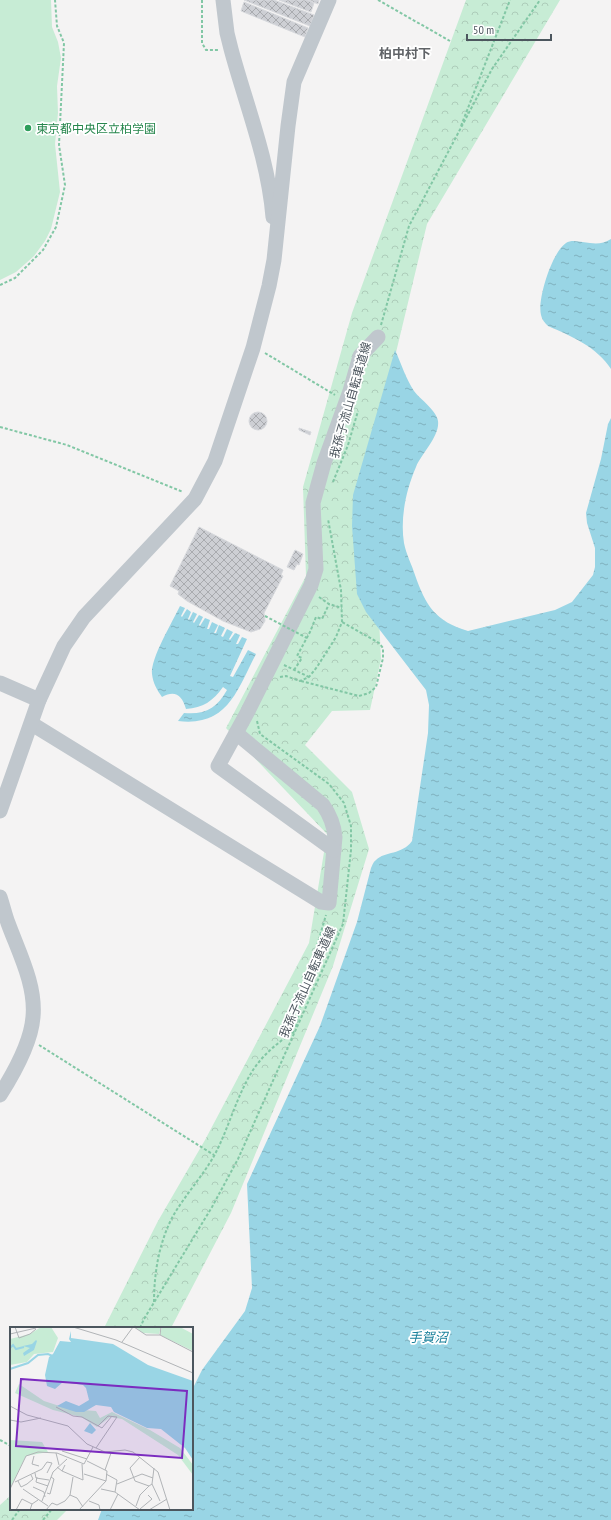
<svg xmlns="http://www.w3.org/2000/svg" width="611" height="1520" font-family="'PT Sans Narrow','Noto Sans JP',sans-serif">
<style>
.green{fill:#c7ecd5}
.park{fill:url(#park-crowns)}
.water{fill:url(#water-ripples)}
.building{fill:url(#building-cross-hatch);stroke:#d7d9dd}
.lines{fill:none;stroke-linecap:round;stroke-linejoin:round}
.path{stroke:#82c7a5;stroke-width:2;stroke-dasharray:3 2;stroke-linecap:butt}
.minor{stroke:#c0c7cd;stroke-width:15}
.path-bridge{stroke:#82c7a5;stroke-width:2;stroke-dasharray:3 2;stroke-linecap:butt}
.leisure-dot{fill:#2e9e5b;stroke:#fff;stroke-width:1.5}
.labels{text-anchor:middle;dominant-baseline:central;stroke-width:3.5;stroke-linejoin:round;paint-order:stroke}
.leisure-label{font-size:12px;fill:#27864d;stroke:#fff;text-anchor:start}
.street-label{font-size:12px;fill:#4c565e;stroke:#fff}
.neighbourhood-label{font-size:13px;font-weight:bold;fill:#606367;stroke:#fff}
.water-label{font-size:13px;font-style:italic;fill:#1a819b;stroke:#fff}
.inset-river{fill:none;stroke:#99d5e5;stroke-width:2}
.inset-road{fill:none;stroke:#b1b4b7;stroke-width:1}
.view{fill:#7b2cbf;fill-opacity:0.15;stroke:#7b2cbf;stroke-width:2}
.inset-edge{fill:none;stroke:#4c565e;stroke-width:2}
</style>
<defs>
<pattern id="park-crowns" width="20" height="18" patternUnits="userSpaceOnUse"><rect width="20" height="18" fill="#c7ecd5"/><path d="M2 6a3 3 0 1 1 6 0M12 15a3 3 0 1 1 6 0" fill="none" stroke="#adccb9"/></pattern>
<pattern id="water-ripples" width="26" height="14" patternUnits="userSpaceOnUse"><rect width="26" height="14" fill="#99d5e5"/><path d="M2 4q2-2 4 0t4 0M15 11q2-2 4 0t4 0" fill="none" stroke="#7fb0bd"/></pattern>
<pattern id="building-cross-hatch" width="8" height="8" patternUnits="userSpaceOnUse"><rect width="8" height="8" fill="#cdcfd4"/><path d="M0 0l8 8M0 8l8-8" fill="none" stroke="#a9abaf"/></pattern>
</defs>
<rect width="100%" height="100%" fill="#f4f3f3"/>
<path class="green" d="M0,0H51L52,27L58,42L61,58L57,86L58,113L55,144L60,192L51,229L45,241L34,256L16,272L0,280Z"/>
<g class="park">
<path d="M466,0H560L427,224L371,456L381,659L370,710L332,711L305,745L352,792L369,849L333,966L231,1213L171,1328H104L158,1221L205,1140L309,943L327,834L226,728L306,576L303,487L352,313Z"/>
<path d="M11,1495V1509H68L57,1520H0V1505Z"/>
</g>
<g class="water">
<path d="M611,239V369C597,347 571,336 548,326C545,323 542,320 541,315C537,300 552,252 566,243C576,236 595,250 611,239Z"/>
<path d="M395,350C401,363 406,379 414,391C420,399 437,411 438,421C440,436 422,453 416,467C406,490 400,518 404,543C406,554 412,565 415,575C426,606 435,621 468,631L555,610L572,602L593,575L595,567V548L587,523L586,513L601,459L608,424L611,418V1520H98L102,1509H192V1390L202,1370L245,1311L252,1288L247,1184L320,1026L357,922L371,868C372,866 373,862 376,860C385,851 402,855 412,841L428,733L429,705L426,690L366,612L357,594L352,526L353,495Z"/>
<path d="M180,606L185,608L181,616L182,617L187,609L191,612L188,619L189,620L193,612L197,614L193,622L194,623L199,615L203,617L199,625L200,626L205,618L210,620L207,629H209L212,622L218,625L214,633H216L219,625L225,628L221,636L223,637L227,629L233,632L229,639L230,640L235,633L240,635L236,644H238L242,637L247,639L230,676L233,677L248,650L256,654C237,690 228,727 178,721L184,713C205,715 217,708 227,690L223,687C213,701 203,708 186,709C182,695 175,690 162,697C157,690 153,683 152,674C150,659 173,621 180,606Z"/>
</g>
<g class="building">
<path d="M244,0H274L314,15L310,26Z"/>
<path d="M279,0H308L314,3L311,12Z"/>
<path d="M308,0H319L318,4Z"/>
<path d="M244,2L308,28L305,37L241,11Z"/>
<circle cx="258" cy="421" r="9"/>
<path d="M299,428L311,432L310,435L299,430Z"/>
<path d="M199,527L283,570L281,575L283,576L264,613L265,621L260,629L251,632L223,621L187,601L178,594L179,591L170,586Z"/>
<path d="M295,550L303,554L299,565L297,564L294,570L287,567Z"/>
</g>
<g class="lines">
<g class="path">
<path d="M202,0V43L206,50H218"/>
<path d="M378,0L450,41"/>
<path d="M461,126L510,0"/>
<path d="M0,285L15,278L43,250L56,227L65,185L59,145L64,43L57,26L55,0"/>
<path d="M381,325L409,226L492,69L540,0"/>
<path d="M265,353L335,395"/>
<path d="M0,427L67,445L183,492"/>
<path d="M333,482L348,445L358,411"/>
<path d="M319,597L329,604L342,608"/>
<path d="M284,665L309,677"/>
<path d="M294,670L302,658L297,656L310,632L316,617L322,619L329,604"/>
<path d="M280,677L286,676L300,681L309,677L317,667L336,637L342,622L341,590L328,519"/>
<path d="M301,681L359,696L369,693L376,687L383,658V648L379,643L342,622"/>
<path d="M296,1027L304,990L326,915"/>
<path d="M39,1045L214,1155"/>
<path d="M154,1302C154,1271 160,1237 176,1211C188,1192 203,1175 214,1156C228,1130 235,1101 250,1075C260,1057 278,1042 295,1031"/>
<path d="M140,1328L144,1319L212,1207L238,1159L343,924L351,850V826L344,803L329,784L260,734L257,721"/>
<path d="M0,1440L11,1446"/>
<path d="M12,1520L20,1509"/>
<path d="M43,1520L52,1509"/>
</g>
<g class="minor">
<path d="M223,0L227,33L231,49C246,105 268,158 273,217"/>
<path d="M0,683L39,700"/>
<path d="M32,724L321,902L329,903L335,837C334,825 330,815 323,805L236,733"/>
<path d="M0,811L39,700L64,646L84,617L195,499L215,461L253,348L269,286L274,260L288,126L294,82L329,0"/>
<path d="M334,850L218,766L247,713L311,585L316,569L313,503L324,463L350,391L360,356L378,337"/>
<path d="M0,897C3,906 5,915 8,923C19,953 36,985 33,1017C31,1043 14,1073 0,1095"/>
</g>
<path class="path-bridge" d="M265,616L307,638"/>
</g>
<circle class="leisure-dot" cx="28" cy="128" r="4"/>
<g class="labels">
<g class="leisure-label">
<text x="36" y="128">東京都中央区立柏学園</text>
</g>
<g class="street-label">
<text transform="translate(350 400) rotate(-74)">我孫子流山自転車道線</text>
<text transform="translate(307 982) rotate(-66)">我孫子流山自転車道線</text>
</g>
<g class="neighbourhood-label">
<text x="405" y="53">柏中村下</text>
</g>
<g class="water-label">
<text x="428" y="1337">手賀沼</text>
</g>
</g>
<g transform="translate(10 1327)">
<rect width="183" height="183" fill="#f4f3f3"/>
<path d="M0,113L32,115L38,125L16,129L0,161Z" fill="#c7ecd5"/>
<path d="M125,0H151L149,7L133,6Z" fill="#c7ecd5"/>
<path d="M31,0H41L48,11L43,25L24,27L17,35L0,38V12L20,7ZM152,0H170L183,7V24L150,8ZM9,57L34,74L59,82L86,84L90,91L102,85L140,103L170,121L183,138V148L168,128L112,92L100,90L87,100L71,90L43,83L5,66Z" fill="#c7ecd5"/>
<path d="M61,4V11L103,17L138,38L183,54V133L175,121L151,102L137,101L104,85L101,80L86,78L74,85H66L47,79L56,74L69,79L79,73L76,61L73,58L53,55L45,62L37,59L35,48L39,30L43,27L50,14L61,15L59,12ZM26,13L27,14L24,23L14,29L13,26L20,21L13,19L22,17ZM80,96L86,103L82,107L74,104Z" fill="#99d5e5"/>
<path class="inset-river" d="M0,21L3,18L6,22L14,20M0,42L18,36L28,28L38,27L45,30"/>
<path class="inset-road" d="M5,0L9,11L20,7L26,2M63,0L106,13L183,46M124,0L136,8H150M151,0L150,8L183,25M0,7L26,1M112,15L123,0M0,79L17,88L58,99L77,117L95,125L115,123L123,125L148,145L160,183M46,80L63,89L72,90L92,101L102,89M0,93L11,95L31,91M86,121L107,90L98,89L88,99M52,124L77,132M46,126L49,138M24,129L22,137L29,139M130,130L120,141L125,154L139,159L142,157L144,141M77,134L95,143M47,140L52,144L55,138M52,144L73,153L72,137M25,146L26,151L39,153M74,147L96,154M96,147L107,153L105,165M27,150L26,155L38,159M8,154L11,160L17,157L23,152L21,148M5,155L32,142L37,135L42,136L37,146M107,157L132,147L143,151M142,157L150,174M23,160L34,165L35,170M0,162L16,129L28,125L47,126L74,137L83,120M13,162L38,179M91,162L105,165L130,183M37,166L40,167L44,152L41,150M60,168L67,171L73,180M32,174L43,145L57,132M79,174L89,178L90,183M126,179L130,168L139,159M130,182L142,172L138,168M6,183L12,172L22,177M20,183L22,177L28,173M36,183L42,176L47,178L55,174L60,168L63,150M69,183L96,154L97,144L95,143L101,126M100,183L108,167M139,183L157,172"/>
<path class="view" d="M11,52L177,64L172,131L6,119Z"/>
<rect width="183" height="183" class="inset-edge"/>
</g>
<path d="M467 34v6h84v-6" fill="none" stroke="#4c565e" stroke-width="2"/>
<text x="473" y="34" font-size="12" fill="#4c565e" stroke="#ffffff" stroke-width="3" paint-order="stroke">50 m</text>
</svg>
